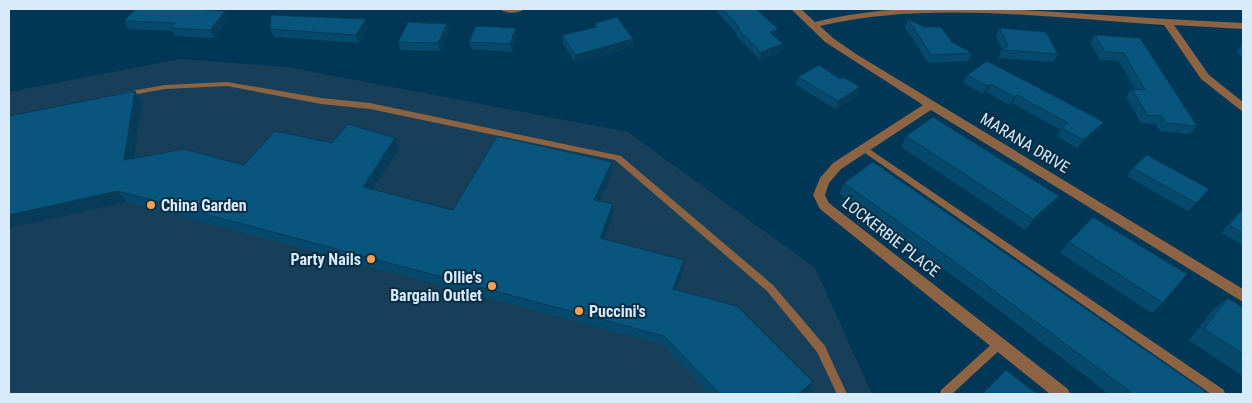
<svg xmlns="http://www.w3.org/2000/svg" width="1252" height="403" font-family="'Roboto Condensed',sans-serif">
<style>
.built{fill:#173f59}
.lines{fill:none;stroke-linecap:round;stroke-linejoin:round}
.service{fill:#8c6443;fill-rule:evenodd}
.minor{fill:#8c6443;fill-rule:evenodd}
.wall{fill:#07496c}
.shaded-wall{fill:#063c58}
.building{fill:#08557e;stroke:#063c58}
.poi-dot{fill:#fa9f4e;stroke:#082d43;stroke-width:2}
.labels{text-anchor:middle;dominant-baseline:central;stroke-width:4;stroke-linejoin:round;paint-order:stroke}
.street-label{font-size:16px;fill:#d8ebfa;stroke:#082d43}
.poi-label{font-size:16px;font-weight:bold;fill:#d8ebfa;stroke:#082d43;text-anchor:start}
</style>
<rect width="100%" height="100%" fill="#003756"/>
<path class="built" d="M180,59L287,67L628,132L815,268L872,394H9V92Z"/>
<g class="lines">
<g class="service">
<path d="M227,82L321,98L370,103L621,156L773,285L825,346L847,394H837L817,352L767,291L615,160L370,109L321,104L227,86L165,89L126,96L122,94L126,92L165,85Z"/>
<path d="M865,146L1224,390L1225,394H1211L862,151L861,149L862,147Z"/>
<path d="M999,339L1003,341L1004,344L1003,347L952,394H940L941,390L995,341Z"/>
</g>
<g class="minor">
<path d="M500,9H524C519,14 505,14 500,9Z"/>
<path d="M791,9H801L815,22C899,1 987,8 1072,13C1129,17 1186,20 1243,23V29L1174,25L1209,75L1243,102V112L1201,79L1164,25C1052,18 929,0 820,26L833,38L856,54L1243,289V302L931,110L841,169L829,183L825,195L829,203L1068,389L1070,394H1050L820,209L813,195L820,178L833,163L923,105L825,42Z"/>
</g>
</g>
<g class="wall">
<path d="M715,9H756L778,29L776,38L782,52L760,60L736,36V33Z"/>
<path d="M225,11L229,19L214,38L175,36L172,31L129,29L124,21Z"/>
<path d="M908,19L972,53L968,61L928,63L905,27Z"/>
<path d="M595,23L633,47L575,63L563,43L562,35L595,27Z"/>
<path d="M447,24L449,32L440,51L400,50L398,42Z"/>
<path d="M368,27L359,43L274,37L270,29Z"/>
<path d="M1000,28L1058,54L1053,62L998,58L1002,50L996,36Z"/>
<path d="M1095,35L1140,38L1197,126L1190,134L1160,131L1156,124L1141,123L1126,97L1132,89H1135L1119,61L1100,60L1090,43Z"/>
<path d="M517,36L512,52L471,49L469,42Z"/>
<path d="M1243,43V60L1237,51Z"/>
<path d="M967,75L1104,122L1099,130L1077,148L1057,136L1061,130L1012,103L1009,105L987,92L983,94L963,83Z"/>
<path d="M798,77L858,95L836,109L796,85Z"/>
<path d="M135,91L142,102L134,158L244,165L332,143L399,149L373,189L453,210L612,162V173L599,201L613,215L604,239L684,260L683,271L675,290L813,382L809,391L805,394H709L664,345L127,202L9,228V116Z"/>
<path d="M906,136L1051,206L1025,230L901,147Z"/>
<path d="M1133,168L1196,203L1188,211L1127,176Z"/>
<path d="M844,183L1209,394H1109L963,283L840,194Z"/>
<path d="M1243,208V245L1221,233L1237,214Z"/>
<path d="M1069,242L1163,303L1152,313L1060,253Z"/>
<path d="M1228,298L1243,308V376L1189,340L1213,310Z"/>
</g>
<g class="shaded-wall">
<path d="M225,11L229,19L214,38L210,30Z"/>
<path d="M366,19L368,27L359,43L356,35Z"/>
<path d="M447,24L449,32L440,51L438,43Z"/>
<path d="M516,28L517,36L512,52L510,44Z"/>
<path d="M778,29L776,37L769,40L770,32Z"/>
<path d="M633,39V47L575,63V55Z"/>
<path d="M783,44L782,52L760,60L761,52Z"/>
<path d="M991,84L987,92L983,94L987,86Z"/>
<path d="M860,87L858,95L836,109L838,101Z"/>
<path d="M135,91L142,102L132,171L124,160Z"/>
<path d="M1017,95L1012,103L1009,105L1014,97Z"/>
<path d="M1104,122L1099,130L1077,148L1083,140Z"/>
<path d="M395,138L399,149L368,197L363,187Z"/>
<path d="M612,162V173L595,211L594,200Z"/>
<path d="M118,191L127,202L9,228V215Z"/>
<path d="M1059,196L1051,206L1025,230L1033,219Z"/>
<path d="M613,204V215L601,249L600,238Z"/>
<path d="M684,260L683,271L672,299L673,289Z"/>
<path d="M813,382L809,391L805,394H798Z"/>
</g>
<g class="building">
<path d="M136,9H192L225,11L210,30L171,28L175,23L124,21Z"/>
<path d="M723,9H756L778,29L770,32L783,44L761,52L737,28L739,27Z"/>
<path d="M271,15L366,19L356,35L270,29Z"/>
<path d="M617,17L633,39L575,55L562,35L597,27L595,23Z"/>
<path d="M908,19L924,27H941L952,42L972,53L931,55Z"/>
<path d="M408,22L447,24L438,43L398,42Z"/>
<path d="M476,26L516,28L510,44L469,42Z"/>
<path d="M1000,28L1046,32L1058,54L1002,50L1008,46Z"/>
<path d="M1095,35L1140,38L1197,126L1166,123L1162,116L1147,115L1132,89L1145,90L1124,53L1105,52Z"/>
<path d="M987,61L1104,122L1083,140L1062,128L1068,123L1017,95L1014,97L991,84L987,86L967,75Z"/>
<path d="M819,65L840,79L843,77L860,87L838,101L798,77Z"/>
<path d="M135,91L124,160L184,149L244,165L275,131L332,143L348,124L395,138L363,187L453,210L497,136L612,162L594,200L613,204L600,238L684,260L673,289L737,306L813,382L798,394H720L664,336L118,191L9,215V116Z"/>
<path d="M933,117L1059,196L1033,219L906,136Z"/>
<path d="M1147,155L1209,189L1196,203L1133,168Z"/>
<path d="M873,162L1209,394H1133L970,273L844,183Z"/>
<path d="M1243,209V233L1229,225Z"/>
<path d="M1093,217L1187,274L1163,303L1069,242Z"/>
<path d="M1228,298L1243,308V354L1204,329Z"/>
<path d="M1006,370L1037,394H982Z"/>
</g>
<g class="poi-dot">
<circle cx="151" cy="205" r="5"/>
<circle cx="371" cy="259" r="5"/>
<circle cx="492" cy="286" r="5"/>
<circle cx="579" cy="311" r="5"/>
</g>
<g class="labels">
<g class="street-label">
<text transform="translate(1025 143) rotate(31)">MARANA DRIVE</text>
<text transform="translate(891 237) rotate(38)">LOCKERBIE PLACE</text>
</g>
<g class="poi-label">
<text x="161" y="205">China Garden</text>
<text x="361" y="259" text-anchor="end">Party Nails</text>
<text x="482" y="277" text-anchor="end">Ollie's<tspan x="482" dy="18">Bargain Outlet</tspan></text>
<text x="589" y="311">Puccini's</text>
</g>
</g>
<rect width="1252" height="403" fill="none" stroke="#d8ebfa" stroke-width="20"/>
</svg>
